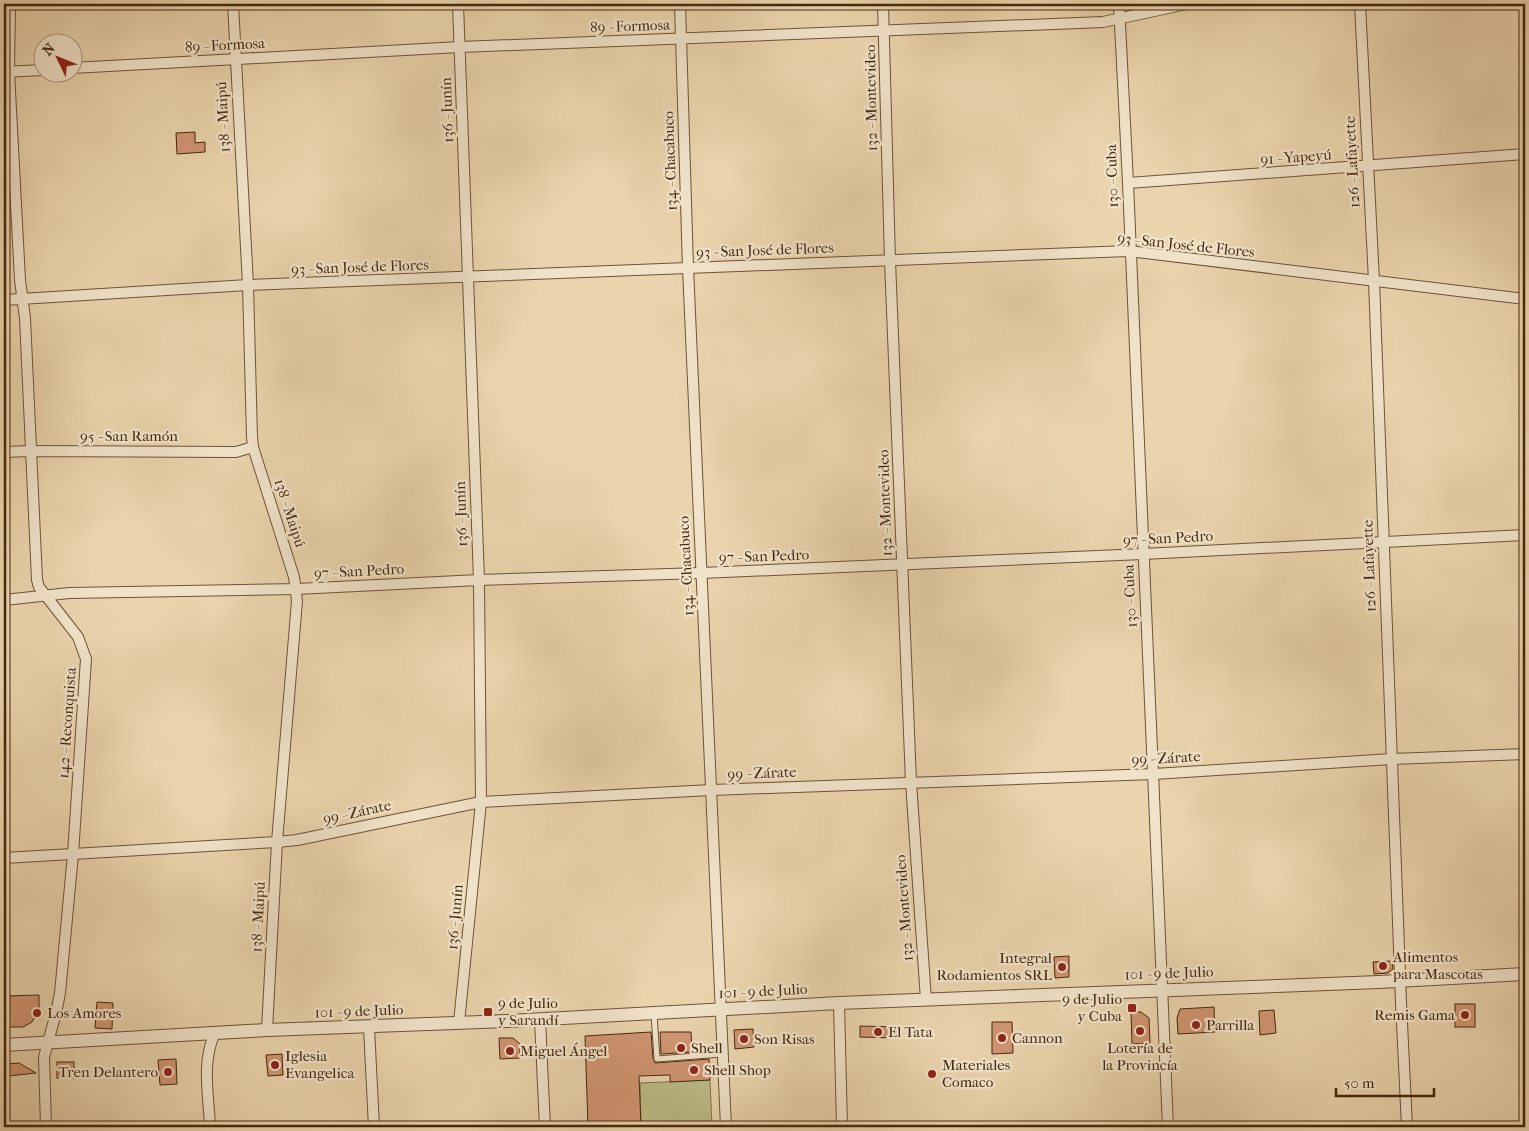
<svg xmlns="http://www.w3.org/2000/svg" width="1529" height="1131" font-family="'IM FELL French Canon',serif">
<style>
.green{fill:#bbbb86;stroke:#80724a}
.building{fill:#d19572;stroke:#44280d}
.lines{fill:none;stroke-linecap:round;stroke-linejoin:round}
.service-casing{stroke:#6e5335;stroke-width:7}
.minor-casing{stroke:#6e5335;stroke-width:12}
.tertiary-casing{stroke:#6e5335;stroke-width:14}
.service{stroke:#f1e3ca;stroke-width:5}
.minor{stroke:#f1e3ca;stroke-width:10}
.tertiary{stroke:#f1e3ca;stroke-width:12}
.poi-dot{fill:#8f2418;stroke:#f1e3ca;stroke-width:2}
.labels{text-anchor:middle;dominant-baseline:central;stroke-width:4.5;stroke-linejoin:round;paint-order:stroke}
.street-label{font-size:15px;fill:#44280d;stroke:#f1e3ca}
.poi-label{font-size:15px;fill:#44280d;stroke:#f1e3ca;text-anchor:start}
</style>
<rect width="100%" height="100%" fill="#ead4ad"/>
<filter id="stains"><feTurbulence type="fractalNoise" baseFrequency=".004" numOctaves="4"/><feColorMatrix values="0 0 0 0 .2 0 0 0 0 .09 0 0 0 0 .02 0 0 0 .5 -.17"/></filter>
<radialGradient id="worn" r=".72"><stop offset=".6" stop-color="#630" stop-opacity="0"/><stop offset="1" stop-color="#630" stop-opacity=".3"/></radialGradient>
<path class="green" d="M710,1080L712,1127H641L640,1083Z"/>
<g class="building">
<path d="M195,132V143L205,142V152L177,154L176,133Z"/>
<path d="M1069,956V977L1055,978L1054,957Z"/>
<path d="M1392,961L1393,969L1388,973L1374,974L1373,962Z"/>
<path d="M39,995V1009L32,1022L23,1027H6V996Z"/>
<path d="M97,1002L113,1003L112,1029L95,1028Z"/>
<rect x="1455" y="1004" width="20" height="23"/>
<path d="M1214,1007L1215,1032L1178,1034L1177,1018L1180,1009Z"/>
<path d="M1274,1010L1276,1033L1260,1035L1259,1011Z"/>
<path d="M1131,1012H1141L1149,1018L1150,1043L1132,1044Z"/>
<path d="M992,1022H1012L1013,1053L992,1054Z"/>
<path d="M860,1026L895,1027V1038L860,1037Z"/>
<path d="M753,1029L754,1047L735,1049L734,1030Z"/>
<path d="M651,1032L653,1059L655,1063L709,1059L710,1080L670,1082V1075L639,1076L641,1127H588L585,1036Z"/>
<path d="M660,1032H691L692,1052L661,1054Z"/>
<path d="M499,1038H513L520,1044V1058L500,1059Z"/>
<path d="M282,1054L283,1075L268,1076L266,1055Z"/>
<path d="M176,1059L177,1084L160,1085L158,1060Z"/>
<rect x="57" y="1062" width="17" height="16"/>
<path d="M19,1063L36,1073L8,1076L7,1064Z"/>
</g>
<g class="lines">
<g class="service-casing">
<path id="service" d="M654,1014L657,1059L722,1054"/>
</g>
<g class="minor-casing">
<g id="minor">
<path d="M10,4L9,72L20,280L25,318L37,580L39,587L78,637L86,659L73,854L60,993L56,1013L44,1057L46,1127"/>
<path d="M233,4L248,285L252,437L253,447L294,577L297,601L277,842L267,1030"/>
<path d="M458,4L479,580L481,802L459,1023"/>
<path d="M680,4L688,268L726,1127"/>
<path d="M883,4L890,261L911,782L926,1000"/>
<path d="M1119,4L1128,183L1168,1127"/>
<path d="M1360,4L1374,281L1401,1002L1407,1127"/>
<path d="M72,68L460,47L1103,22L1187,4"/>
<path d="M4,72L42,70"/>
<path d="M1128,183L1525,154"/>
<path d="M4,300L248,285L1129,251L1525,299"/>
<path d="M4,452L30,451L236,452L253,447"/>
<path d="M4,600L69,593L296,589L479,580L701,573L1143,554L1525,535"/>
<path d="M4,858L277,842L297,840L481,802L712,790L1154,774L1392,759L1525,754"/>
<path d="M839,1003L842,1127"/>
<path d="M540,1020L545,1127"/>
<path d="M369,1028L374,1127"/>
<path d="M210,1127C209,1097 201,1062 215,1033"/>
</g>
</g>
<g class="tertiary-casing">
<path id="tertiary" d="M4,1045L267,1030L508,1021L839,1003L1379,982L1525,974"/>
</g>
<use href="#service" class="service"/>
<use href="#minor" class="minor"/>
<use href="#tertiary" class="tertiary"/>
</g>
<g class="poi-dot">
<circle cx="1383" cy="966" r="5"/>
<circle cx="1062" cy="967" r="5"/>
<rect x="1127" y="1003" width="10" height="10" rx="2.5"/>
<rect x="483" y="1007" width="10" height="10" rx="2.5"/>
<circle cx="37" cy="1013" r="5"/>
<circle cx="1465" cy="1015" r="5"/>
<circle cx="1196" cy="1025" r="5"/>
<circle cx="1140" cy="1031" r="5"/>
<circle cx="878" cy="1032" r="5"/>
<circle cx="1002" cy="1038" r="5"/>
<circle cx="744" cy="1039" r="5"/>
<circle cx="681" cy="1048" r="5"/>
<circle cx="510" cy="1051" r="5"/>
<circle cx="275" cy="1065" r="5"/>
<circle cx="694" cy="1070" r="5"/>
<circle cx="168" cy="1072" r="5"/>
<circle cx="932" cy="1074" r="5"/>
</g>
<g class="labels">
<g class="street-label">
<text transform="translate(630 26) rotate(-2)">89 - Formosa</text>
<text transform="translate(225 45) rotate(-3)">89 - Formosa</text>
<text transform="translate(871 98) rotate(-91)">132 - Montevideo</text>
<text transform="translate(447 110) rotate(-92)">136 - Junín</text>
<text transform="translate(223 117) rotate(-93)">138 - Maipú</text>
<text transform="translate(1296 157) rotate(-4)">91 - Yapeyú</text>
<text transform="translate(670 161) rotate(-92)">134 - Chacabuco</text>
<text transform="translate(1352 162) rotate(-93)">126 - Lafayette</text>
<text transform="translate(1112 176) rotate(-92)">130 - Cuba</text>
<text transform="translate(1186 245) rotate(6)">93 - San José de Flores</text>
<text transform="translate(765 250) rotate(-2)">93 - San José de Flores</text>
<text transform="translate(360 267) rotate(-2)">93 - San José de Flores</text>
<text x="129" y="436">95 - San Ramón</text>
<text transform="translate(885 503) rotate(-92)">132 - Montevideo</text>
<text transform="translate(290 513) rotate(72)">138 - Maipú</text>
<text transform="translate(461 514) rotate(-92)">136 - Junín</text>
<text transform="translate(1168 538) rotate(-3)">97 - San Pedro</text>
<text transform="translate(764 556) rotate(-2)">97 - San Pedro</text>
<text transform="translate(686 566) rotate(-93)">134 - Chacabuco</text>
<text transform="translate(1369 566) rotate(-92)">126 - Lafayette</text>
<text transform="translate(359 571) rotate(-3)">97 - San Pedro</text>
<text transform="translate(1130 596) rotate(-93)">130 - Cuba</text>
<text transform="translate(67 723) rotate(-86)">142 - Reconquista</text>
<text transform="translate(1166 758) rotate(-3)">99 - Zárate</text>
<text transform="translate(762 773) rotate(-2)">99 - Zárate</text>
<text transform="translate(357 812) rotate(-12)">99 - Zárate</text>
<text transform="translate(904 908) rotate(-94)">132 - Montevideo</text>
<text transform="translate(258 917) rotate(-87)">138 - Maipú</text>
<text transform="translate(455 917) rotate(-85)">136 - Junín</text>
<text transform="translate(1169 973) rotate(-2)">101 - 9 de Julio</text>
<text transform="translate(763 991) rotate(-3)">101 - 9 de Julio</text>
<text transform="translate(359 1011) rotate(-2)">101 - 9 de Julio</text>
</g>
<g class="poi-label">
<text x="1393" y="957">Alimentos<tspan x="1393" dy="17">para Mascotas</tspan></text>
<text x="1052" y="958" text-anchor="end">Integral<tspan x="1052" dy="17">Rodamientos SRL</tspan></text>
<text x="1122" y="999" text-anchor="end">9 de Julio<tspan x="1122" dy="17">y Cuba</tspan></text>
<text x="498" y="1003">9 de Julio<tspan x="498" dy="17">y Sarandí</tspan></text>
<text x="47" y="1013">Los Amores</text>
<text x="1455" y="1015" text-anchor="end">Remis Gama</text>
<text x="1206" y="1025">Parrilla</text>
<text x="888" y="1032">El Tata</text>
<text x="1012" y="1038">Cannon</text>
<text x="754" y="1039">Son Risas</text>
<text x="691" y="1048">Shell</text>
<text x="1140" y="1048" text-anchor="middle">Lotería de<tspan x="1140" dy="17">la Provincía</tspan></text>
<text x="520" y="1051">Miguel Ángel</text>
<text x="285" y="1056">Iglesia<tspan x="285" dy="17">Evangelica</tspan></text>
<text x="942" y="1065">Materiales<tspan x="942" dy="17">Comaco</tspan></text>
<text x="704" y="1070">Shell Shop</text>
<text x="158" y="1072" text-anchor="end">Tren Delantero</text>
</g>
</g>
<rect width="1529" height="1131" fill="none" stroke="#ead4ad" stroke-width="20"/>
<rect x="5" y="5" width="1519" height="1121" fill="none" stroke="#44280d" stroke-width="2.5"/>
<rect x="10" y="10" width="1509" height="1111" fill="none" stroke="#44280d"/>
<g transform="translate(58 58) rotate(313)"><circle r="24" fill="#f1e3ca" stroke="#ac987e"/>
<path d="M0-4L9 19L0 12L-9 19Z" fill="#8f2418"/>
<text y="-8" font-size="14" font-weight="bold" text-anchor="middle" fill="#44280d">N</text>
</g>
<path d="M1336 1088v8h98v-8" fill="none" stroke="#44280d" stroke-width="2.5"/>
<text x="1344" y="1088" font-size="15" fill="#44280d" stroke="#f1e3ca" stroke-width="4" paint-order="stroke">50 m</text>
<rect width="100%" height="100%" filter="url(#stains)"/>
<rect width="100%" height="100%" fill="url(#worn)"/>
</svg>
